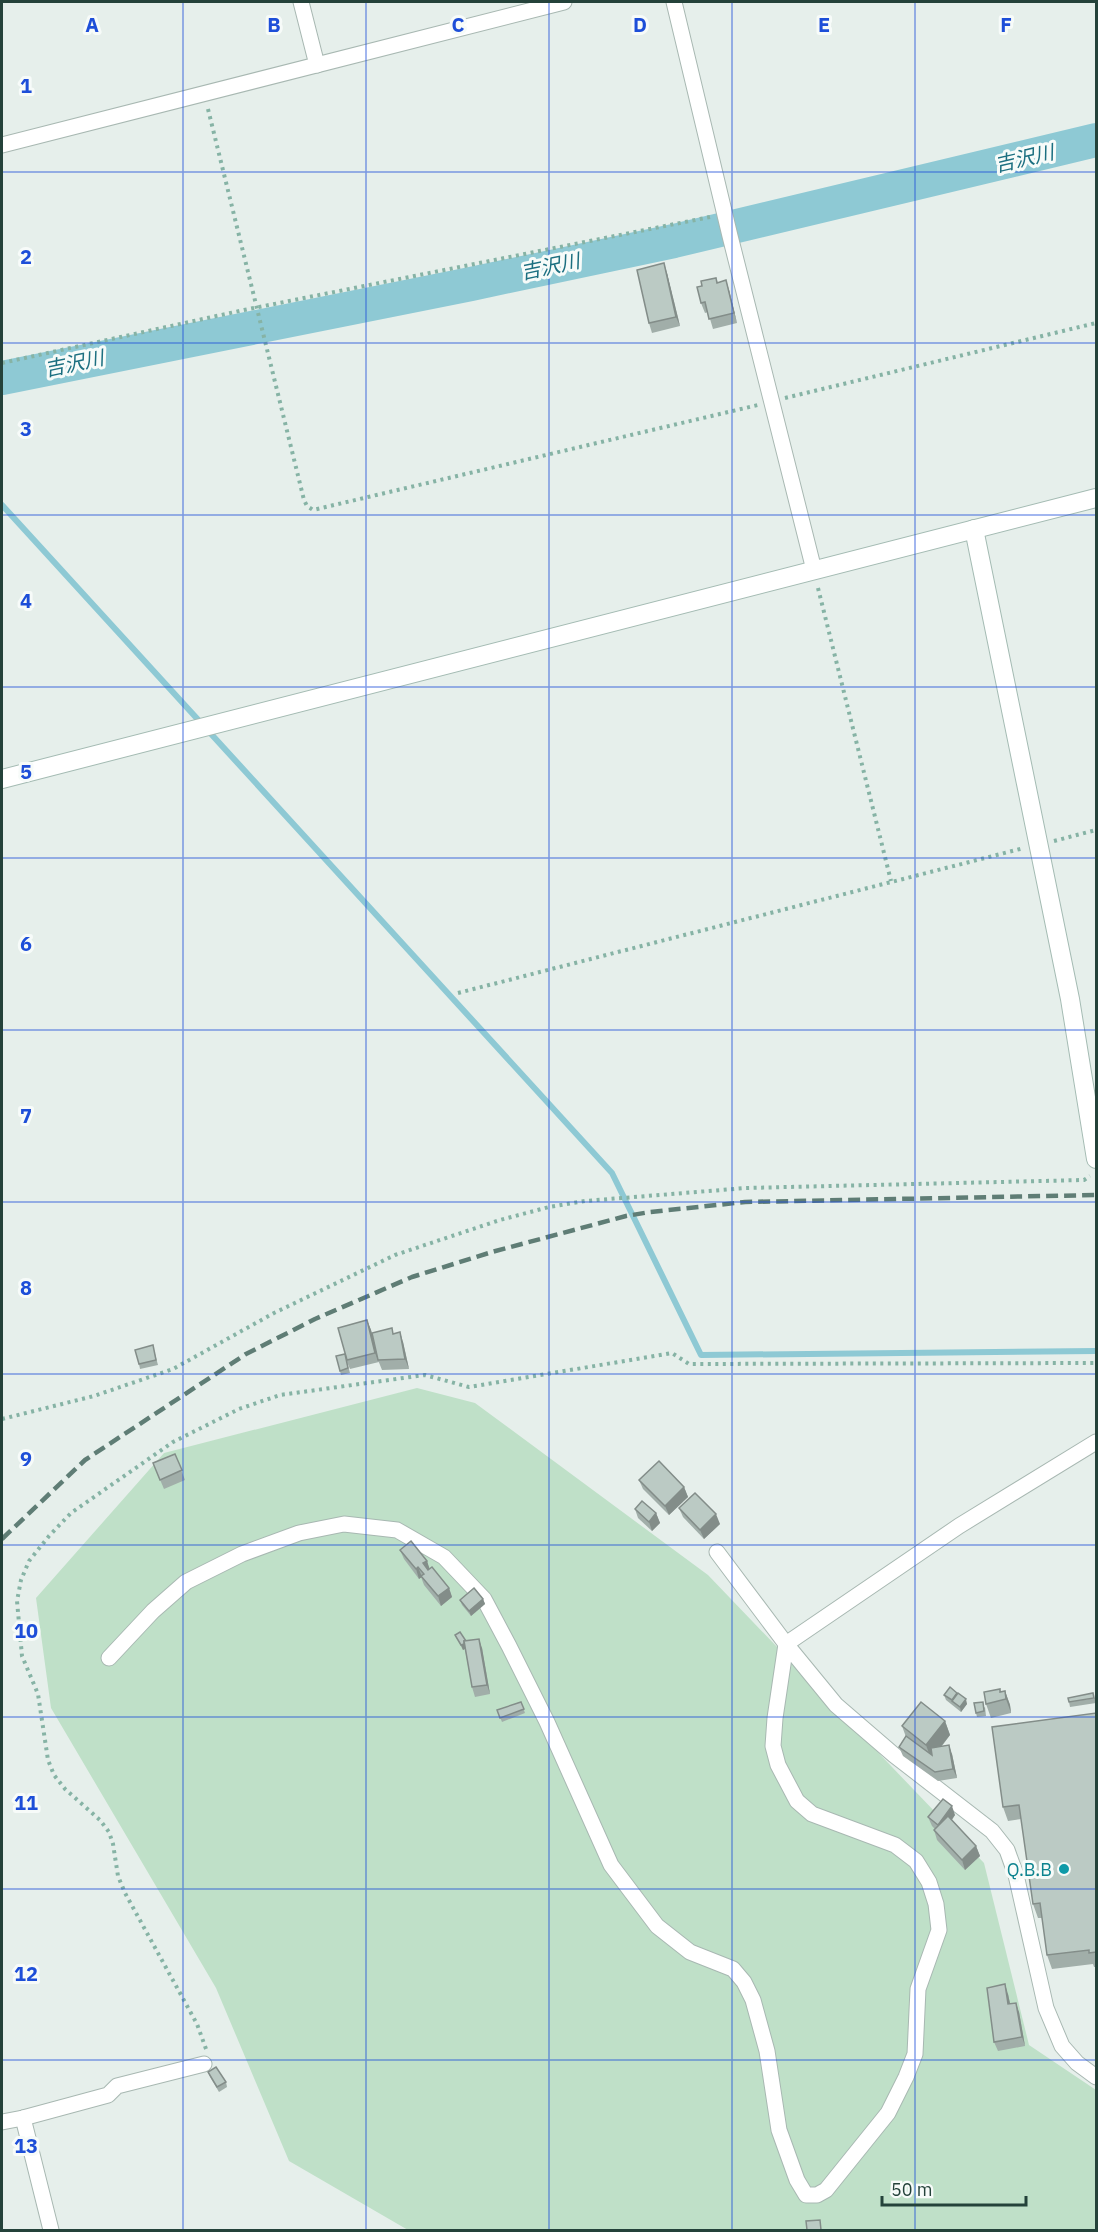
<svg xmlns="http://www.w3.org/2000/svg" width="1098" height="2232" font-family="'IBM Plex Sans','Noto Sans JP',sans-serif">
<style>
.green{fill:#bfe0c8}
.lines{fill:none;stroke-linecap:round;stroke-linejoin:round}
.stream{stroke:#8ec9d4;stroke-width:6}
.river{stroke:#8ec9d4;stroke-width:34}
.street-casing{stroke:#a8b8b2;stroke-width:17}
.secondary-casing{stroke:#a4bbb3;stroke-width:20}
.path{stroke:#86b3a5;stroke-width:4;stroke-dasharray:3 4.5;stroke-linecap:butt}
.street{stroke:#fff;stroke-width:15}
.secondary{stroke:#fff;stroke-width:18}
.rail{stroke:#5f7d75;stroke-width:4.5;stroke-dasharray:12 6;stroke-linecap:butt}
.wall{fill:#a1aea9}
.shaded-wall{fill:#838d89}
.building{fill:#bbcac4;stroke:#838d89;stroke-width:1.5}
.grid{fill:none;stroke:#1d4ed8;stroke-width:1.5;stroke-opacity:0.55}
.culture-dot{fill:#0f9aa8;stroke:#f7fbf9;stroke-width:2}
.labels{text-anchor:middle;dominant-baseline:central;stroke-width:6;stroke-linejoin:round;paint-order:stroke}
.culture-label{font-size:18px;fill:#0d838f;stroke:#f7fbf9;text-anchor:end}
.water-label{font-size:20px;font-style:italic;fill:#1c6f80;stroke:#f7fbf9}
.grid-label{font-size:20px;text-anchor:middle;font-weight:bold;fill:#1d4ed8;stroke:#f7fbf9;stroke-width:6;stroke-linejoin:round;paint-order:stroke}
</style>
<rect width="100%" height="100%" fill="#e6efeb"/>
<path class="green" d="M417,1388L475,1403L708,1575L984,1863L1029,2045L1096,2090V2230H408L289,2161L216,1988L51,1708L36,1598L164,1453Z"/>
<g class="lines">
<path class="stream" d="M2,505L612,1173L701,1355L1096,1351"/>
<path class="river" d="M2,378L471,284L674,241L1096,140"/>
<g class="street-casing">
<g id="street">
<path d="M301,2L317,65"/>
<path d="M674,2L730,236L814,570"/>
<path d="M2,145L564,2"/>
<path d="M717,1552L786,1644L836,1705L894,1755L992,1831L1007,1850L1016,1875L1046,2008L1062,2046L1077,2063L1096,2077"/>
<path d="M109,1658L153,1611L186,1582L242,1554L299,1533L344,1524L397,1530L444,1557L484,1599L509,1646L547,1722L611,1865L657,1926L690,1952L733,1969L744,1982L753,2000L767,2051L779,2130L797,2180L806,2195H817L826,2190L888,2113L906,2077L915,2054L918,1989L939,1930L936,1904L929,1882L916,1861L895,1845L812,1814L797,1801L778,1765L773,1746L775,1718L786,1644L959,1526L1096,1442"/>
<path d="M23,2118L51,2230"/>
<path d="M2,2122L23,2118L108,2095L117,2086L204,2064"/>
</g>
</g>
<g class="secondary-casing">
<g id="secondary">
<path d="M974,529L1070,999L1096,1159"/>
<path d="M2,779L1096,498"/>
</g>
</g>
<g class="path">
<path d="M208,109L304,500L307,506L313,510L758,405"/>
<path d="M2,363L244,310L710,217"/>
<path d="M785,398L1096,323"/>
<path d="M818,588L891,881"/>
<path d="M1054,841L1096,830"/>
<path d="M458,993L1024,848"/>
<path d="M2,1419L94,1396L173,1369L274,1313L395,1255L500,1220L549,1207L585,1201L746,1188L1084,1180L1090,1176"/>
<path d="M206,2049L197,2024L125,1893L118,1876L113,1844L109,1832L100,1820L65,1789L54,1775L48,1760L38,1694L22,1656L17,1601L21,1580L29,1561L49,1536L71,1513L173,1442L239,1409L280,1395L425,1375L469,1387L672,1353L689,1364L1096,1363"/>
</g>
<use href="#street" class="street"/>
<use href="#secondary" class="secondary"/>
<path class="rail" d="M2,1539L85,1460L246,1354L315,1319L412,1277L492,1252L626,1216L650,1212L745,1202L1096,1195"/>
</g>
<g class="wall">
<path d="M667,273L680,326L652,333L649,323Z"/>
<path d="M716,278L718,283L729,290L737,323L713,329L708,312L705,313L701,303L702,286Z"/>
<path d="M367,1320L371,1330L379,1362L350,1369L347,1362L350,1373L341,1375L340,1371Z"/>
<path d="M394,1333L403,1342L409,1369L382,1370L378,1360Z"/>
<path d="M154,1350L158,1365L140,1369L139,1364Z"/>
<path d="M175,1454L185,1480L164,1489L153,1463Z"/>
<path d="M639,1480L684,1487L688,1497L669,1515L643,1489Z"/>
<path d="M679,1508L720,1524L704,1539L683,1517Z"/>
<path d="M635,1509L656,1513L660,1523L652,1531L638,1518Z"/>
<path d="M400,1550L427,1561L429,1569L449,1588L452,1597L441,1606L424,1585L421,1577L419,1579L404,1559Z"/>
<path d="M483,1599L485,1604L471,1616L462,1605L460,1600Z"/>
<path d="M455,1635L482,1648L490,1694L475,1697L472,1687L465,1649L463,1650Z"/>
<path d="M1000,1689L1001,1692L1005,1691L1010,1705L1011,1713L991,1718L986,1704Z"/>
<path d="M958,1694L967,1704L961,1712L946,1700L944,1695Z"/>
<path d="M1095,1698L1096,1703L1070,1707L1069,1702Z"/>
<path d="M521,1702L525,1713L502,1722L497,1710Z"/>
<path d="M985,1707L986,1716L977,1717L976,1713Z"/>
<path d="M1096,1713V1967H1094L1093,1964L1052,1969L1047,1955L1042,1918H1038L1033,1904L1021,1819L1008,1821L1003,1807Z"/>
<path d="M945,1721L950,1735L942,1746L952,1754L957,1778L938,1781L903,1756L899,1747L906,1737L902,1726Z"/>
<path d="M955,1815L952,1820L976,1846L980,1856L965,1870L937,1840L934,1830L935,1829L932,1826L928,1817Z"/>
<path d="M1008,1994L1010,2004L1019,2012L1025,2046L998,2051L994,2042Z"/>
<path d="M208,2072L226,2082L227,2087L219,2092L210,2077Z"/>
</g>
<g class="shaded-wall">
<path d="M664,263L667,273L680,326L676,317Z"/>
<path d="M726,280L729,290L737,323L734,313Z"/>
<path d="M367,1320L371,1330L379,1362L375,1353Z"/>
<path d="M400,1332L403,1342L409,1369L405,1359Z"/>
<path d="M684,1487L688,1497L669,1515L665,1506Z"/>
<path d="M656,1513L660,1523L652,1531L649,1522Z"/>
<path d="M716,1514L720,1524L704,1539L700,1530Z"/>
<path d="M427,1561L430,1570L427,1573L423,1563Z"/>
<path d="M418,1567L422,1577L419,1579L416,1569Z"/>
<path d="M449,1588L452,1597L441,1606L438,1596Z"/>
<path d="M483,1599L485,1604L471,1616L469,1611Z"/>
<path d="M479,1639L482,1648L490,1694L487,1685Z"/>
<path d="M466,1642L468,1647L463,1650L461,1645Z"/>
<path d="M1005,1691L1010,1705L1011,1713L1006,1699Z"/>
<path d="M966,1699L967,1704L961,1712L960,1707Z"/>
<path d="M945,1721L950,1735L931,1759L926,1745Z"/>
<path d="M949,1745L952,1754L957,1778L953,1769Z"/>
<path d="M952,1806L955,1815L941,1834L938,1825Z"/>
<path d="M976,1846L980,1856L965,1870L962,1860Z"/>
<path d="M1005,1984L1008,1994L1012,2013L1008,2004Z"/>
<path d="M1016,2003L1019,2012L1025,2046L1022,2037Z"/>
</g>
<g class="building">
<path d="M664,263L676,317L649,323L637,270Z"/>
<path d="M716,278L717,283L726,280L734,313L709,319L705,302L701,303L697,287L702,286L701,281Z"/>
<path d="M367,1320L375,1353L347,1360L338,1328Z"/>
<path d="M392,1328L393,1334L400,1332L405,1359L378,1360L372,1333Z"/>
<path d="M153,1345L156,1360L139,1364L135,1350Z"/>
<path d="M345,1354L348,1368L340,1371L336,1356Z"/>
<path d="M175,1454L182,1470L160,1480L153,1463Z"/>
<path d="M659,1461L684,1487L665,1506L639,1480Z"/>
<path d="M695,1493L716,1514L700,1530L679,1508Z"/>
<path d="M642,1501L656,1513L649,1522L635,1509Z"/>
<path d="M411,1541L427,1561L423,1563L428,1570L432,1567L449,1588L438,1596L421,1576L424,1574L418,1567L416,1569L400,1550Z"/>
<path d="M474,1588L483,1599L469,1611L460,1600Z"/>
<path d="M460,1632L466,1641H464V1644L461,1645L455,1635Z"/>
<path d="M479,1639L487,1685L472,1687L464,1641Z"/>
<path d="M950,1687L957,1693L952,1700L944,1695Z"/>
<path d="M1000,1689V1692L1005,1691L1006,1699L986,1704L984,1692Z"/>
<path d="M958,1693L966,1699L960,1707L952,1701Z"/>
<path d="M1093,1693L1094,1698L1069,1702L1068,1698Z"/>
<path d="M521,1702L524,1709L500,1718L497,1710Z"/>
<path d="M921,1702L945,1721L926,1745L902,1726Z"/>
<path d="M983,1702L984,1711L976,1713L974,1703Z"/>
<path d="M1096,1713V1952L1089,1953V1950L1047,1955L1040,1903L1033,1904L1019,1805L1003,1807L992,1727Z"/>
<path d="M906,1736L932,1755L931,1748L949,1745L953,1769L935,1772L899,1747Z"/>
<path d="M943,1799L952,1806L938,1825L928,1817Z"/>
<path d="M948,1816L976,1846L962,1860L934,1830Z"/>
<path d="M1005,1984L1008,2004L1016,2003L1022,2037L994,2042L987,1988Z"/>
<path d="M216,2067L226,2082L217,2087L208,2072Z"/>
<path d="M820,2220L821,2230H807L806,2221Z"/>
</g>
<path class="grid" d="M183,2V2230M366,2V2230M549,2V2230M732,2V2230M915,2V2230M2,172H1096M2,343H1096M2,515H1096M2,687H1096M2,858H1096M2,1030H1096M2,1202H1096M2,1374H1096M2,1545H1096M2,1717H1096M2,1889H1096M2,2060H1096"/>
<circle class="culture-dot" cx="1064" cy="1869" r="6"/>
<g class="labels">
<g class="culture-label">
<text x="1052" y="1869">Q.B.B</text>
</g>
<g class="water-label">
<text transform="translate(1024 158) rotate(-13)">吉沢川</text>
<text transform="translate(550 266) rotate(-12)">吉沢川</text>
<text transform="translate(74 363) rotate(-12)">吉沢川</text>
</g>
</g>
<g class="grid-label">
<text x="92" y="32">A</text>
<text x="274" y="32">B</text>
<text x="458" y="32">C</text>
<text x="640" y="32">D</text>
<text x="824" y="32">E</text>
<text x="1006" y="32">F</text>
<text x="26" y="93">1</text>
<text x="26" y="264">2</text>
<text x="26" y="436">3</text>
<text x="26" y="608">4</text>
<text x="26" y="779">5</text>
<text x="26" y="951">6</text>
<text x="26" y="1123">7</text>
<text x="26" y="1295">8</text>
<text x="26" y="1466">9</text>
<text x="26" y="1638">10</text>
<text x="26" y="1810">11</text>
<text x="26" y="1981">12</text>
<text x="26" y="2153">13</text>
</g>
<rect width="1098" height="2232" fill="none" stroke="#24423a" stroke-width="6"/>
<path d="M882 2196v9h144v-9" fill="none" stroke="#24423a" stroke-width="3"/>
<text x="891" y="2196" font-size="18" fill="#24423a" stroke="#f7fbf9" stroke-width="4.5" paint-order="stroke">50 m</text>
</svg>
